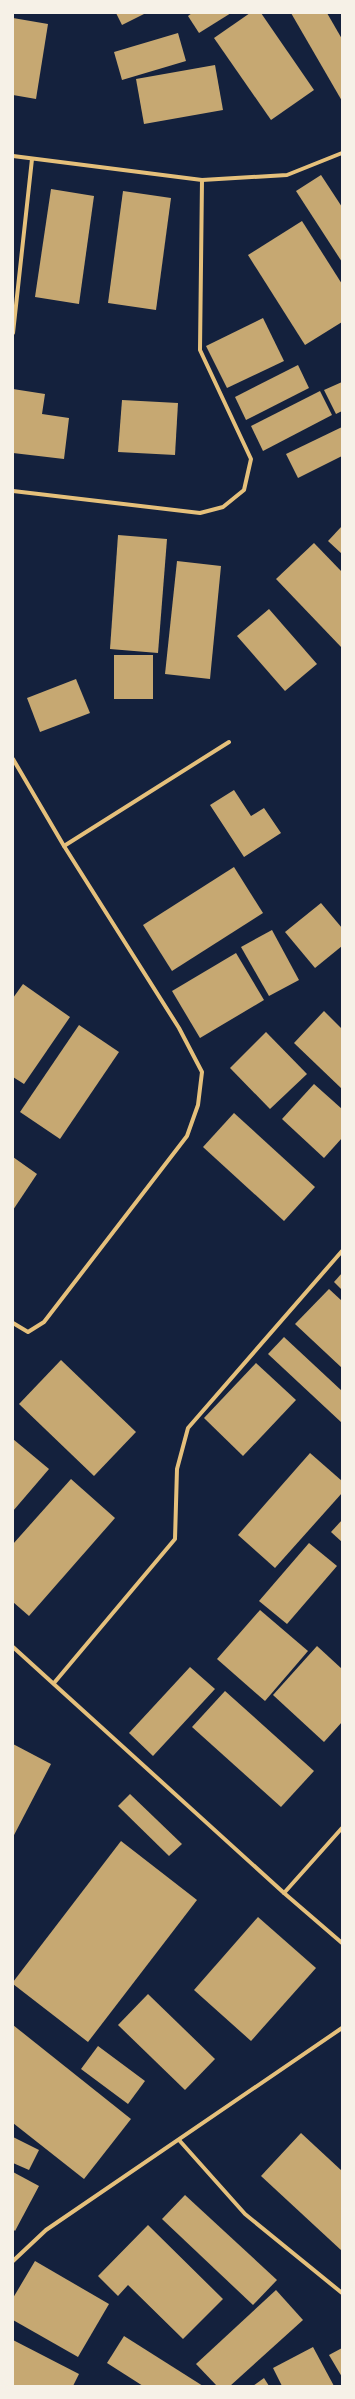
<svg xmlns="http://www.w3.org/2000/svg" width="355" height="2399" font-family="'DejaVu Sans',sans-serif">
<style>
.building{fill:#c6a872}
.lines{fill:none;stroke-linecap:round;stroke-linejoin:round}
.minor{stroke:#e5c07b;stroke-width:4}
</style>
<rect width="100%" height="100%" fill="#14213d"/>
<g class="building">
<path d="M116,13H146L122,25Z"/>
<path d="M192,13H231L199,33L188,16Z"/>
<path d="M250,13H261L314,90L271,120L214,38Z"/>
<path d="M291,13H327L342,39V101Z"/>
<path d="M13,18L48,24L36,99L13,95Z"/>
<path d="M178,33L186,61L122,80L114,52Z"/>
<path d="M215,65L223,110L144,124L136,79Z"/>
<path d="M321,175L342,207V262L296,191Z"/>
<path d="M51,189L94,196L79,304L35,297Z"/>
<path d="M123,191L171,198L156,310L108,303Z"/>
<path d="M302,221L342,284V322L305,345L248,255Z"/>
<path d="M263,318L284,361L227,388L206,346Z"/>
<path d="M298,365L309,388L246,420L235,397Z"/>
<path d="M342,382V411L336,414L324,390Z"/>
<path d="M13,389L45,394L42,414L69,418L64,459L13,453Z"/>
<path d="M320,391L332,415L263,451L251,426Z"/>
<path d="M122,400L178,403L175,455L118,452Z"/>
<path d="M342,427V456L298,478L286,454Z"/>
<path d="M342,526V554L328,541Z"/>
<path d="M118,535L167,539L158,653L110,649Z"/>
<path d="M314,543L342,572V648L276,579Z"/>
<path d="M177,561L221,566L210,679L165,674Z"/>
<path d="M269,609L317,664L285,691L237,636Z"/>
<rect x="114" y="655" width="39" height="44"/>
<path d="M76,679L90,713L40,732L27,698Z"/>
<path d="M234,790L251,816L264,808L281,833L244,857L210,805Z"/>
<path d="M234,867L263,913L172,971L143,925Z"/>
<path d="M321,903L342,928V946L315,968L285,932Z"/>
<path d="M272,930L299,980L269,996L241,947Z"/>
<path d="M236,953L264,1000L200,1038L172,991Z"/>
<path d="M23,984L70,1017L24,1084L13,1077V998Z"/>
<path d="M324,1011L342,1029V1089L294,1043Z"/>
<path d="M79,1025L119,1052L60,1139L20,1112Z"/>
<path d="M266,1032L307,1074L270,1109L230,1068Z"/>
<path d="M314,1084L342,1109V1138L324,1158L282,1119Z"/>
<path d="M234,1113L315,1187L284,1221L203,1147Z"/>
<path d="M13,1157L37,1174L13,1210Z"/>
<path d="M342,1273V1290L334,1282Z"/>
<path d="M329,1289L342,1301V1368L295,1324Z"/>
<path d="M284,1337L342,1391V1423L268,1354Z"/>
<path d="M61,1360L136,1432L94,1476L19,1404Z"/>
<path d="M256,1363L296,1400L243,1456L204,1418Z"/>
<path d="M13,1439L49,1469L13,1511Z"/>
<path d="M310,1453L342,1481V1493L275,1568L238,1535Z"/>
<path d="M71,1479L115,1518L29,1616L13,1602V1544Z"/>
<path d="M342,1520V1542L331,1532Z"/>
<path d="M309,1543L337,1566L287,1624L259,1601Z"/>
<path d="M260,1610L308,1651L265,1701L217,1659Z"/>
<path d="M317,1646L342,1669V1722L324,1742L273,1695Z"/>
<path d="M190,1667L215,1689L153,1756L129,1733Z"/>
<path d="M225,1691L314,1771L281,1807L192,1727Z"/>
<path d="M13,1744L51,1764L13,1837Z"/>
<path d="M130,1794L182,1844L169,1856L118,1806Z"/>
<path d="M121,1841L197,1900L88,2042L13,1984V1982Z"/>
<path d="M258,1917L316,1968L251,2041L194,1990Z"/>
<path d="M148,1994L215,2059L185,2090L118,2025Z"/>
<path d="M13,2025L131,2119L84,2179L13,2123Z"/>
<path d="M98,2046L145,2081L128,2104L81,2069Z"/>
<path d="M301,2133L342,2171V2251L261,2176Z"/>
<path d="M13,2137L39,2150L29,2170L13,2163Z"/>
<path d="M13,2172L39,2186L15,2231L13,2229Z"/>
<path d="M185,2195L277,2280L253,2305L162,2219Z"/>
<path d="M148,2225L223,2299L183,2339L128,2285L118,2296L98,2276Z"/>
<path d="M35,2261L109,2304L78,2357L13,2320V2298Z"/>
<path d="M276,2290L303,2320L230,2386H217L196,2364Z"/>
<path d="M124,2336L203,2386H143L107,2363Z"/>
<path d="M13,2340L79,2374L73,2386H13Z"/>
<path d="M313,2347L334,2386H282L273,2368Z"/>
<path d="M342,2348V2377L329,2355Z"/>
<path d="M264,2378L269,2386H253Z"/>
</g>
<g class="lines">
<g class="minor">
<path d="M13,156L202,180L287,175L342,153"/>
<path d="M13,333L32,159"/>
<path d="M13,491L200,513L223,507L244,490L251,459L200,350L202,180"/>
<path d="M13,759L64,846L179,1028L202,1072L198,1105L187,1136L44,1322L28,1332L13,1323"/>
<path d="M64,846L229,742"/>
<path d="M13,1647L284,1893L342,1943"/>
<path d="M54,1683L175,1539L177,1469L188,1428L342,1251"/>
<path d="M284,1893L342,1828"/>
<path d="M179,2140L245,2214L342,2293"/>
<path d="M13,2261L46,2230L342,2028"/>
</g>
</g>
<rect width="355" height="2399" fill="none" stroke="#f6f1e7" stroke-width="28"/>
</svg>
